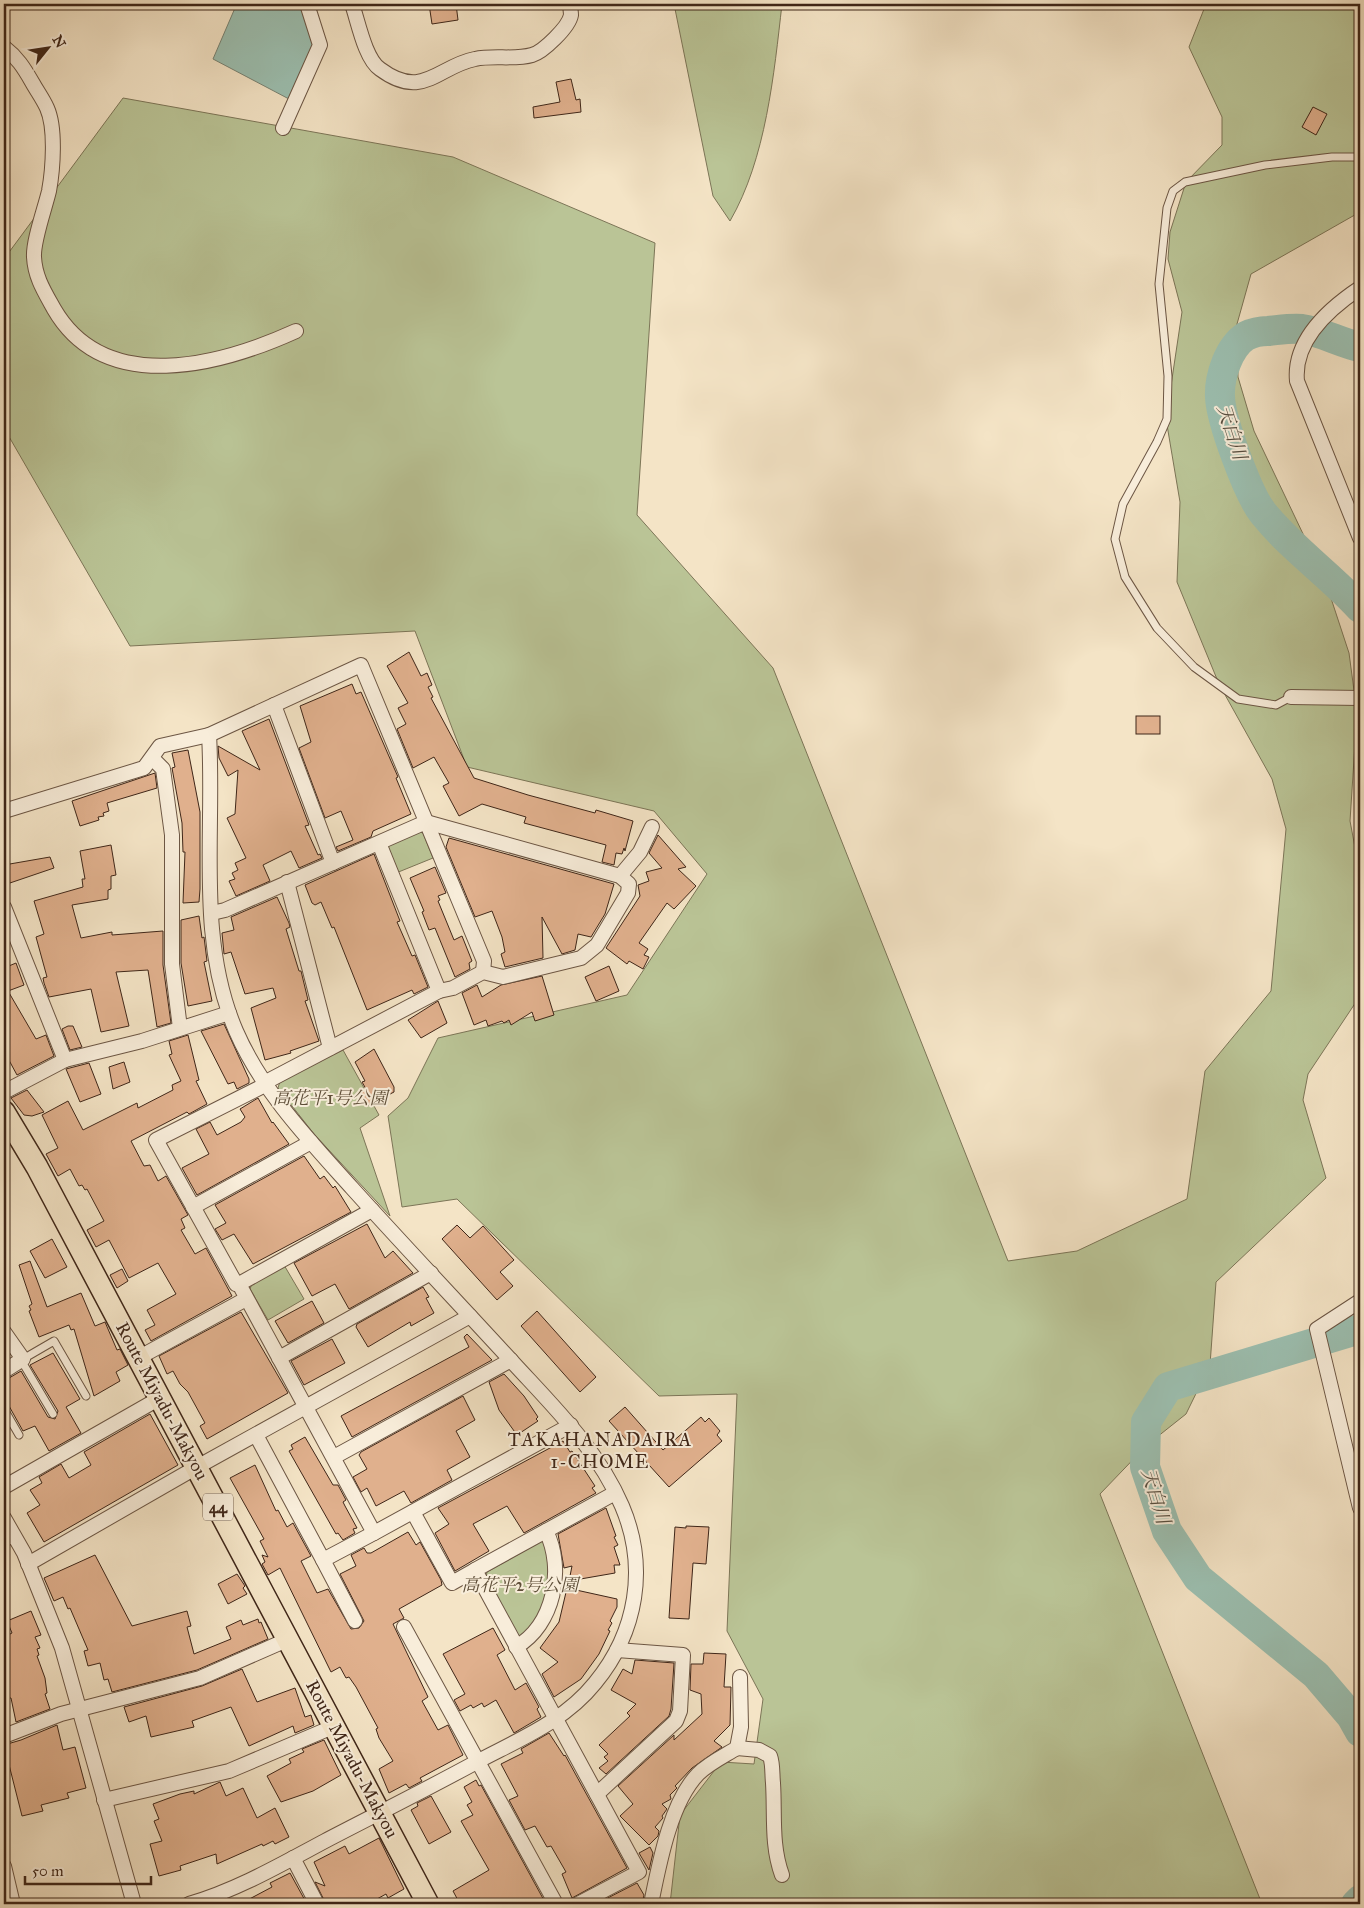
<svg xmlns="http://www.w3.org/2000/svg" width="1364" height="1908" font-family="'IM FELL Great Primer','Noto Serif JP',serif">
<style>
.green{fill:#bac496;stroke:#7c7557}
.water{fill:#9cbfb0;stroke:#778273}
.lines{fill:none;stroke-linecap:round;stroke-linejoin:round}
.river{stroke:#9cbfb0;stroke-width:30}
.building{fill:#e0b08d;stroke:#3f2618}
.lane-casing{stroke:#6c5644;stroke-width:9}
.street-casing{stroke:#6c5644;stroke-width:16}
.primary-casing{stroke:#3f2618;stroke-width:24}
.lane{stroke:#f8edda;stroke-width:7}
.street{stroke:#f8edda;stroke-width:14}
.primary{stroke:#f4e4c6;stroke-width:21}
.labels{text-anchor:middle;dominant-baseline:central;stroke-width:4;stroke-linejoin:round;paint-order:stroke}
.shield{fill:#f8edda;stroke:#766252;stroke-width:1}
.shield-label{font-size:16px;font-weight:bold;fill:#3f2618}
.park-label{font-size:18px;font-style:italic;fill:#5e4e38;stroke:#f8edda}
.street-label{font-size:18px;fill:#3f2618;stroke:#f8edda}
.water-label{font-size:19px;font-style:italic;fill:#564c3e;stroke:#f8edda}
.neighbourhood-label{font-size:19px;letter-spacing:1px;fill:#3f2618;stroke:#f8edda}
</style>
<rect width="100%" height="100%" fill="#f4e4c6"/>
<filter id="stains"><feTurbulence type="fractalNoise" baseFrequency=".004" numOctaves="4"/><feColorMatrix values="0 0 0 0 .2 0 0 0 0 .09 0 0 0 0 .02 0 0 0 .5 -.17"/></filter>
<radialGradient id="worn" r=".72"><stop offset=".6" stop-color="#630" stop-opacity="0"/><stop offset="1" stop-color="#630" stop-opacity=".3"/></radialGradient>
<g class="green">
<path d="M674,4H782C774,74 766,159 730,221L713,196Z"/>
<path d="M1206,4H1360V212L1251,274L1237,324L1238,377L1254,431L1325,580L1349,653L1357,713L1350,821L1360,874V996L1308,1074L1303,1100L1326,1178L1216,1282L1210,1365L1186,1414L1147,1445L1100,1494L1262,1904H670L680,1815L721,1762L754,1764L763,1699L727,1631L737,1394L659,1396L457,1199L402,1207L388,1116L408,1098L438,1038L627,995L707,874L654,811L467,767L415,631L130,646L4,428V259L123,98L453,157L655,243L637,515L773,668L1008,1261L1077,1251L1187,1199L1205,1071L1271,991L1286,829L1272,779L1219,684L1177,582L1180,502L1166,419L1182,312L1168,259L1170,232L1186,182L1222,145V117L1189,47Z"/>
<path d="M417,831L423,833L433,858L396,873L386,849L388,844Z"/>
<path d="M343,1050L379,1115L360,1128L390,1216L314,1134L278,1088L280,1081Z"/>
<path d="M284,1265L304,1299L268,1320L250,1289L253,1281Z"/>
<path d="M542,1541L548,1547V1589L541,1612L522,1637H516L485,1580L487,1572Z"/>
</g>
<path class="water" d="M234,4H302L316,43L289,99L213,59L235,8Z"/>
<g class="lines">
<g class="river">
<path d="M1360,347C1341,343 1322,332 1302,329C1291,328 1279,330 1268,331C1262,331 1252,333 1246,336C1229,347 1219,376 1220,397C1221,421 1248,494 1263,513C1292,549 1330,575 1360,608"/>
<path d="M1360,1329L1168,1387L1146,1422L1145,1467L1167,1531L1198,1578L1316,1675L1351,1716L1360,1732"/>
<path d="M1356,1904L1360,1900"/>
</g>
</g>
<g class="building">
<path d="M429,4H456L458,20L432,24Z"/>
<path d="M571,79L576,100L580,99L581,112L534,118L533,107L560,102L556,82Z"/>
<path d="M1313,107L1327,114L1316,135L1302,127Z"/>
<path d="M409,652L421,676L427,673L432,685L428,687L433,697L431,698L474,778L528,795L595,813L596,810L633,821L625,851L624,848L622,854L616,853L614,865L602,862L606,845L524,823L526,817L482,804L459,816L443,786L449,783L434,757L413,768L397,729L406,724L398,708L408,703L387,666Z"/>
<path d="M352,684L356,694L361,692L398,777L396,778L411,814L373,831L371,837L338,851L336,847L353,840L341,811L325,818L299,748L311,742L300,706Z"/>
<rect x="1136" y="716" width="24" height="18"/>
<path d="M269,719L309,825L305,826L318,855L320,854L322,858L299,868L291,851L263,865L270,881L236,896L229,881L235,879L232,873L238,870L235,863L246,858L227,818L235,814L238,770L228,776L219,758L218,746L260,770L242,731Z"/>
<path d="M188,750L200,812V889L199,902L183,903L185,852H183L182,823L172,768L175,767L172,753Z"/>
<path d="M155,773L157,788L107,803L109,811L103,813L104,816L98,817L99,820L80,826L72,801Z"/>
<path d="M658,835L686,867L678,869L696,886L674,909L667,903L639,943L648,949L644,955L649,957L643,969L629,961L627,964L606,948L640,896L638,885L649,881L646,872L662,868L649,853Z"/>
<path d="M449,838L614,884L605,914L591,937L578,934L575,950L562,954L542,917L543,958L505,967L501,954L505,952L502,937L492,911L475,917L446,847Z"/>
<path d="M111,845L116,875L111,876V889L108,890V899L72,905L81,938L112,932V935L163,931V965L171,1023L157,1027L148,970L116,972L129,1026L101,1032L91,989L49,997L44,983L43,978L47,977L36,937L44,934L34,901L83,887L82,879H85L80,851Z"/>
<path d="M374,854L400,921L397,922L412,956L415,955L428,987L414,994L412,990L367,1010L334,927L332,928L321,902L315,905L312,903L305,885Z"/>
<path d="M50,857L54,868L4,885V865Z"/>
<path d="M435,867L446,893L438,896L440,900L438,901L454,940L462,936L472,961L469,963L470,969L455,977L435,928L429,930L422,912L424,911L410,878Z"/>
<path d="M277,897L289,923L290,927L286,929L299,971H301L308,1000L305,1001L319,1041L290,1051L291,1053L265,1060L251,1008L276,998L273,988L245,994L231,952L224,954L222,933L234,930L231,917Z"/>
<path d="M199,916L202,938L204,937L207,961L204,962L212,1001L188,1006L181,963V920Z"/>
<path d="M16,963L24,985L8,991L36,1039L46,1035L54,1056L17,1075L4,1051V968Z"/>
<path d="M609,966L619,991L596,1001L585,977Z"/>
<path d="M542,976L554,1015L535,1021L532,1012L511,1025L509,1020L504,1023L502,1021L488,1026L486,1020L474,1025L462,993L477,985L482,997L501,985Z"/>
<path d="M438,1001L447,1023L421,1038L408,1020Z"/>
<path d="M224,1024L249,1079V1083L237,1089L234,1082L228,1084L201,1031Z"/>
<path d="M68,1026H73L82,1047L70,1050L62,1029Z"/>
<path d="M188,1035L199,1080L196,1081L207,1104L189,1114L187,1112L131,1141L144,1166L150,1165L158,1181L166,1176L188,1215L181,1219L185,1228L181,1230L195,1254L206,1248L232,1296L151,1341L145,1330L155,1325L147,1310L176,1294L158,1263L129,1278L109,1240L96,1247L87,1230L104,1221L87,1189L85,1190L82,1185L79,1186L70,1169L58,1176L46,1154L58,1148L42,1115L68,1101L83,1130L137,1103L138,1108L173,1090L172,1085L181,1081L169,1055L172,1054L169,1041Z"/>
<path d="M374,1049L394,1087V1092L367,1106L360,1093L366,1089L362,1082L365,1081L355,1062Z"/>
<path d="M124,1062L130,1082L113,1089L109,1067Z"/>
<path d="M89,1063L101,1094L80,1102L66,1069Z"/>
<path d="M27,1090L44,1112L32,1116L24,1115L11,1098Z"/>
<path d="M258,1098L272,1123L273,1122L289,1144L197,1195L182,1168L209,1154L196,1129L210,1122L217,1135L241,1122L245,1117L240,1109Z"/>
<path d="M304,1156L320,1179L324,1176L333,1188L335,1186L351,1212L253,1264L234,1234L222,1240L215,1229L226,1223L215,1205Z"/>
<path d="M367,1224L385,1258L393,1251L413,1273L349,1309L335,1284L312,1296L294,1263Z"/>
<path d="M457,1225L470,1238L483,1226L514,1260L500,1272L513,1286L497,1300L442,1239Z"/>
<path d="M52,1239L67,1267L45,1278L30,1251Z"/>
<path d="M30,1261L47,1307L81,1293L95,1326L105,1322L117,1350L120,1349L128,1365L116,1372L120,1381L94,1396L74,1329L71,1330L69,1325L39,1337L29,1311L31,1310L29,1306L32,1304L19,1265Z"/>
<path d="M122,1269L128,1281L117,1288L110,1275Z"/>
<path d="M423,1287L429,1297L426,1298L434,1313L411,1326L410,1322L368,1347L356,1327L357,1324Z"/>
<path d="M312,1301L324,1323L288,1343L275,1321Z"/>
<path d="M537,1311L596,1377L580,1392L521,1326Z"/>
<path d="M241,1312L288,1393L207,1439L200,1426L205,1423L188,1392L180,1384L173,1371L167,1374L159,1356Z"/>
<path d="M467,1334L492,1360L352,1437L341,1416L469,1347L464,1337Z"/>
<path d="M332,1339L345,1363L304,1385L291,1361Z"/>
<path d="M53,1353L80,1399L66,1407L81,1433L49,1451L35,1426L23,1431L9,1406L4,1404V1381L21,1371L48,1417L55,1419L58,1411L30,1365Z"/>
<path d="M504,1374L524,1396L538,1417L536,1419L538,1421L517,1435L499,1410L489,1382Z"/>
<path d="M463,1396L475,1420L456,1431L470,1457L447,1470L452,1480L411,1503L404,1491L376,1506L367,1488L361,1492L353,1477L367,1469L359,1455L361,1452Z"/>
<path d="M625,1407L663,1450L701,1417L705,1422L709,1418L720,1431L717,1435L722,1441L669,1487L609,1421Z"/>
<path d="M150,1414L178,1465L44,1542L27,1513L40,1505L30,1490L42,1483L39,1477L61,1464L69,1478L91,1465L84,1452Z"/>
<path d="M305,1437L333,1485H338L346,1500L343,1502L345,1506L357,1528L353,1529L355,1533L343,1540L338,1533L336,1534L289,1451L293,1449L291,1445Z"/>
<path d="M563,1441L570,1452L572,1451L593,1483L595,1486L592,1488L596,1493L524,1533L507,1506L473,1524L489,1551L455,1571L435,1533L449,1524L438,1508Z"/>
<path d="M255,1465L276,1511L278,1510L287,1527L293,1523L311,1556L301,1561L317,1593L328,1589L351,1629L359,1628L364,1621L340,1574L356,1566L351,1555L364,1548L367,1553H371L408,1532L416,1545L420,1542L441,1580L442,1585L399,1609L404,1618L393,1624L428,1697L422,1701L438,1730L448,1725L463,1755L420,1778L422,1781L409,1788L406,1784L389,1793L379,1769L393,1761L379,1738L376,1729L378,1728L356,1687L349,1677L346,1678L340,1667L331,1672L280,1568L268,1575L262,1564L265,1562L262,1555L268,1557L260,1541L264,1539L230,1478Z"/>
<path d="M606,1508L616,1536L614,1537L618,1545L614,1547L620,1565H614L615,1573L569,1581L572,1566L564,1568L558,1534Z"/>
<path d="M686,1526L709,1527L706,1564L693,1563L689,1619L669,1618L675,1527L686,1528Z"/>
<path d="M95,1555L132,1626L187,1611L191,1626L187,1627L194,1654L231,1639L226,1627L241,1620L243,1625L258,1619L259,1623L261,1622L268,1639L197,1670L112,1692L108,1679L104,1680L100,1663L88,1666L84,1651L88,1650L70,1608L68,1609L63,1597L54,1601L44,1578Z"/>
<path d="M237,1574L245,1586L243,1588L247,1594L228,1604L218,1584Z"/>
<path d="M567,1588L617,1599V1607L610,1621L612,1623L608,1630L610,1631L599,1654L581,1679L554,1697L542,1674L558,1662L540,1648L559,1622Z"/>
<path d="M31,1611L41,1635L35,1637L40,1648L37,1649L39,1655L37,1656L45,1678L47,1693L45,1694L50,1709L16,1722L11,1698H4V1637L12,1633L7,1621Z"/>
<path d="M493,1628L505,1650L497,1655L515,1690L526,1683L539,1707L537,1709L541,1717L514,1733L496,1700L484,1707L482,1703L473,1708L471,1705L460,1711L454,1700L465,1694L443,1654Z"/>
<path d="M704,1653L726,1654L724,1687H731L730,1725L714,1741L722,1747L692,1768L675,1786L677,1788L670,1795L671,1799L662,1804L667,1809L662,1816L663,1818L655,1827L659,1831L658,1836L649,1845L620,1816L633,1804L618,1786L674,1735V1740L702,1714L701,1694L690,1690L691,1664H703Z"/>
<path d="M635,1660L674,1663L671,1709L669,1716L606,1774L599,1768L608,1761L604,1757L608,1754L599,1745L630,1716L627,1713L636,1704L611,1690L623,1669L632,1674Z"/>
<path d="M242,1669L257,1702L295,1688L305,1717L311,1715L314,1725L295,1733L293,1726L249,1746L231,1707L192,1721L194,1727L151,1737L146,1716L129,1722L124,1707L202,1686Z"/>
<path d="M57,1725L63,1750L75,1747L86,1788L67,1793L69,1798L41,1805L43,1811L22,1816L4,1745L21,1740Z"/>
<path d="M549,1733L564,1756L565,1755L627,1868L572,1898L562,1874L566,1872L551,1846L547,1847L535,1826L525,1830L509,1800L518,1796L501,1764L523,1753L521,1749Z"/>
<path d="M324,1740L341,1775L313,1791L281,1802L267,1776L291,1763L289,1759L304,1752L302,1749Z"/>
<path d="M476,1780L479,1786L481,1785L546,1904H460L453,1891L489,1870L461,1821L473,1815L467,1805L472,1802L464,1787Z"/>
<path d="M220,1782L226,1796L243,1788L257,1818L275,1808L289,1837L275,1844L273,1841L263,1846L262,1844L217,1864L216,1854L180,1866L181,1870L159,1876L150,1844L162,1841L154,1821L159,1819L153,1804L180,1794L194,1791V1794Z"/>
<path d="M431,1796L451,1832L429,1844L411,1810L418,1806L417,1803Z"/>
<path d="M379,1838L404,1889L388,1898L386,1894L368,1904H343L339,1900L326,1904L315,1882L325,1886L314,1862L345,1846L349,1854Z"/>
<path d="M650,1847L653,1853L649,1870L639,1853Z"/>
<path d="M290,1873L307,1904H240L272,1887L270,1883Z"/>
<path d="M637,1883L644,1895L642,1904H596Z"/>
</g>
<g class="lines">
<g class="lane-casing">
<g id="lane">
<path d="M1291,697L1276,705L1238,699L1194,667L1157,628L1125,577L1115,539L1123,504L1157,442L1167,419L1168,376L1159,284L1167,208L1173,191L1185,182L1265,165L1332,157H1360"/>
<path d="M23,1359L54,1341L86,1396"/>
<path d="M21,1360L53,1414"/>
<path d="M4,1409L19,1435"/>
<path d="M4,1543L16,1538"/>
</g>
</g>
<g class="street-casing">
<g id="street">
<path d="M352,4C358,21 365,59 380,69C423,101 438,66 475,59C493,55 515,60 532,55C543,52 569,27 571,15C571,12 570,7 570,4"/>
<path d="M4,47C17,57 24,68 32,82C37,91 43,99 47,108C56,128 53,169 49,191C45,208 33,241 34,257C35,277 44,291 54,309C105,397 221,365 296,331"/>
<path d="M283,128L320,45L307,4"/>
<path d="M1360,288C1330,308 1293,340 1297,381L1360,538"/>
<path d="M1291,697L1360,698"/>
<path d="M274,705L333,863"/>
<path d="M152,758L163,769L172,835V964L180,1028"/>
<path d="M4,811L144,768L160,746L209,735L361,665L484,961L483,972"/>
<path d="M379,843L439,991"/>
<path d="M620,876L640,852L652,827"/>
<path d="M287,882L330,1048"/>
<path d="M4,907L65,1060"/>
<path d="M212,913L225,910L426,822L620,876L629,884L628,893L597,945L581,958L503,977L483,972L453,988L439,991L264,1083"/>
<path d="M265,1085L156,1140L236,1284H239L372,1210"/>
<path d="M4,1092L65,1060L142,1041L229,1013"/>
<path d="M193,1207L311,1142"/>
<path d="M239,1284L374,1533L571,1425"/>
<path d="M1360,1301L1317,1329L1360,1508"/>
<path d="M4,1332L23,1359L4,1371"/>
<path d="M138,1358L246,1299"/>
<path d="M279,1358L431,1273"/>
<path d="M256,1435L323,1560"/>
<path d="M334,1457L511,1360"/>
<path d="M4,1487L160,1398"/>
<path d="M413,1512L452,1583L475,1570"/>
<path d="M4,1518L24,1553L62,1648L134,1904"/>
<path d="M28,1564L197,1467L470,1316"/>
<path d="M355,1621L323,1560L374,1533"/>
<path d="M404,1627L556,1904"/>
<path d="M516,1647C554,1625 565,1569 546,1531"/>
<path d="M4,1736L61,1714L200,1678L289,1639"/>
<path d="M737,1748L759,1750L770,1756C773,1764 772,1774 773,1783C775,1814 771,1845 782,1875"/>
<path d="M597,1794L676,1721L680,1711L683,1655L617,1650"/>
<path d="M104,1800L229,1771L335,1726"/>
<path d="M293,1858L317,1904"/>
<path d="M4,1866L13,1904"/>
<path d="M189,1904C237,1890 280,1865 325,1841C373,1816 423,1791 471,1765C515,1741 563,1723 595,1683C637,1632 648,1567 622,1506C599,1452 557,1410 518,1368C463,1308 407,1249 352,1188C309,1140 262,1091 236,1031C196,938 215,832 209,735"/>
<path d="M578,1904L639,1872L475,1570L615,1493"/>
<path d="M651,1904C659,1865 670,1803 698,1774C709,1763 724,1756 737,1748L741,1727L740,1677"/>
</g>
</g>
<g class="primary-casing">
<path id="primary" d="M4,1112L37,1167L428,1904"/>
</g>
<use href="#lane" class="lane"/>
<use href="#street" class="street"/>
<use href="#primary" class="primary"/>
</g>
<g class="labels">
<rect class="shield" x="203" y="1493.5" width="30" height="27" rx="4"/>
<g class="shield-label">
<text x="218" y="1507">44</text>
</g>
<g class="park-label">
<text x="330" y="1098">高花平1号公園</text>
<text x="520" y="1585">高花平2号公園</text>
</g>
<g class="street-label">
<text transform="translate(162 1401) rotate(62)">Route Miyadu-Makyou</text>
<text transform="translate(352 1759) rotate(62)">Route Miyadu-Makyou</text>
</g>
<g class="water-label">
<text transform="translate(1232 432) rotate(72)">天白川</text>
<text transform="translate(1156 1496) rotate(73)">天白川</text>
</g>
<g class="neighbourhood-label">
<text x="600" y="1439">TAKAHANADAIRA<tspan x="600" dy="22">1-CHOME</tspan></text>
</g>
</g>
<rect width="1364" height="1908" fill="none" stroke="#f4e4c6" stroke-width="20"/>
<rect x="5" y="5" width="1354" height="1898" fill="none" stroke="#3f2618" stroke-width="2.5"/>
<rect x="10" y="10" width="1344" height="1888" fill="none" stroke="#3f2618"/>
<g transform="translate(48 48) rotate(60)" stroke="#f8edda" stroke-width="4" paint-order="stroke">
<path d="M0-4L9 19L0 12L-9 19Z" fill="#3f2618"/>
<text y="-8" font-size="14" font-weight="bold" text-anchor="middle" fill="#3f2618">N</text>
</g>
<path d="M25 1876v8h126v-8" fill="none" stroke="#3f2618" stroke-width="2.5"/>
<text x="32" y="1876" font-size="15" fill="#3f2618" stroke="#f8edda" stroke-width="4" paint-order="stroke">50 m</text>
<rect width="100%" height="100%" filter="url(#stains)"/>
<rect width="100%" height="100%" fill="url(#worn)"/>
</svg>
